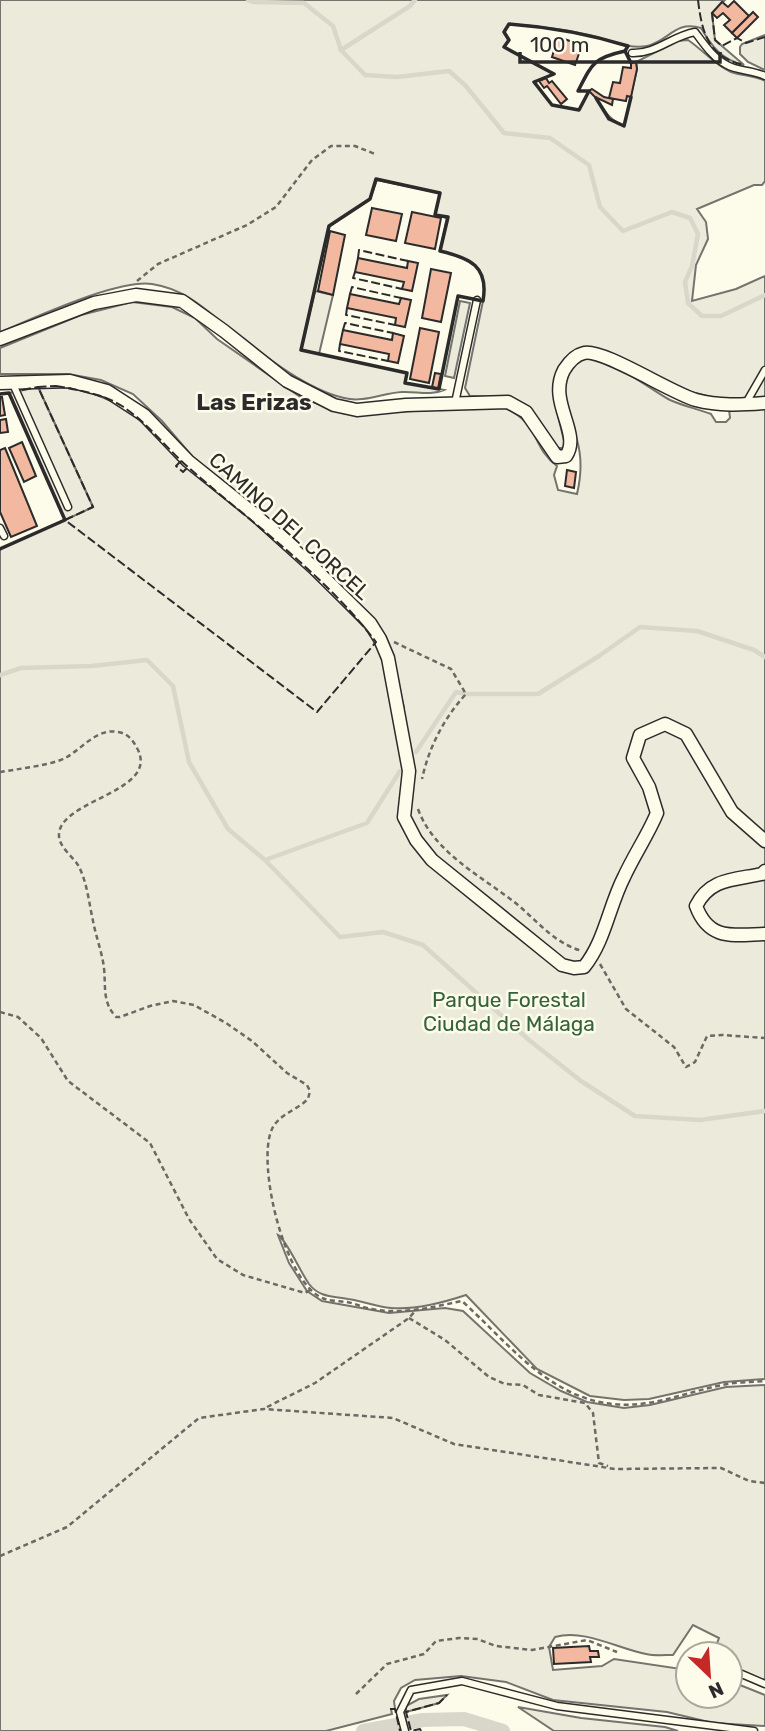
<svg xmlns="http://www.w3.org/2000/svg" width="765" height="1731" font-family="Rubik,sans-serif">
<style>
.green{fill:#ecebdb;stroke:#74746e;stroke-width:2}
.parking{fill:#eceadb;stroke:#74746e;stroke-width:2}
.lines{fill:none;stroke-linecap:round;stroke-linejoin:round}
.stream{stroke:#d8d7c9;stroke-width:4.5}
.canal{stroke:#d8d7c9;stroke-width:14}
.building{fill:#f2b8a0;stroke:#2b2b2b;stroke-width:2}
.service-casing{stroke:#2b2b2b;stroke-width:9}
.minor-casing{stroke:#2b2b2b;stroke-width:15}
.path{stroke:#6a6964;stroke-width:2.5;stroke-dasharray:5 3.5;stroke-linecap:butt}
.service{stroke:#fdfbea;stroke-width:6}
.minor{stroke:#fdfbea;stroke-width:12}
.fence{stroke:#2b2b2b;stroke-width:2;stroke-dasharray:9 3.5;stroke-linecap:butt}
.wall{stroke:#2b2b2b;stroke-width:3.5}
.labels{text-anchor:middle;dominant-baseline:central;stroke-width:5;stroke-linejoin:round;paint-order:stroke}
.street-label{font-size:21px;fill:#2b2b2b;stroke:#fdfbea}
.park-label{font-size:21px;fill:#34623c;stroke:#fdfbea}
.neighbourhood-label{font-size:23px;font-weight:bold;fill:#2b2b2b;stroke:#fdfbea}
</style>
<rect width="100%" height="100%" fill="#fdfbea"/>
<g class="green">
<path d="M0,0H725L712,13L715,40L744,65C722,60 712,47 701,28C675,20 669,41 647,46C629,50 607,39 589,35C563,29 536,26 509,24L504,32L509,40L504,47L554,74L535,82L552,105L579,110L589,91C605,105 602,116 624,126L637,69L636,62L677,41L688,40C703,50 715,65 731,72C742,76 754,75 765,81V181L762,185H754L697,209L706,222L708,239L696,265L692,301L736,289L765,276V1379L724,1382L649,1399L624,1400L590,1396L537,1369L466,1295C442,1303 416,1310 391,1308C376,1307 363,1301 348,1299C333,1296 320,1298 309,1284C301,1273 286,1239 278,1235L289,1263L307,1291L322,1301L389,1313L445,1308L463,1311L530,1373L561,1391L587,1402L624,1408L650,1405L726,1387L765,1385V1681L730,1666V1654H713L719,1638L693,1625L673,1655C664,1655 654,1656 646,1654C616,1648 585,1629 555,1637L549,1647L553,1670L602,1666L614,1659L688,1670V1696H730V1681L765,1695V1726L713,1723L667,1712L553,1700L506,1682L461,1676L415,1680L401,1688L394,1701L395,1709H391L392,1714L326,1731H0V549L93,507L38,387L56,386L87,391L121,405L152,430L309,571L365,628L376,642L384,663L392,708H404L391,652L317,562L192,456L162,421L133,394L101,380L68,374H0V348L81,315L132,302L172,307L195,318L217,339L302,398L346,414L503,407C542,424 530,446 557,466L554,475L558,490L577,494C581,477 582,457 577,440C575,433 570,427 568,420C562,399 561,367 584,359C603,352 651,390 670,400C683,406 698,409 711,414L716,422H726L730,418L728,401L671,387L602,350L587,348L574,351L554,399L565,445L563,448H556L540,422L495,397L470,396L465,388L483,301C489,266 470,258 440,251L447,218L435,215L440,193L377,180L370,199L329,226L301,350L407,373L405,383L444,390C430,396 416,391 402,392C382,393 364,403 344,398C305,389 261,353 230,329C205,309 185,289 152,284C117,279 35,318 0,332Z"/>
<path d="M765,35V70L748,62L740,54V47L742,44Z"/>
<path d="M447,1695L439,1703L406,1712V1706L419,1699Z"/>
<path d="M518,1707L581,1718L665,1727L678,1731H554Z"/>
</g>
<g class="parking">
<path d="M315,291L333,295L319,354L301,350Z"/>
<path d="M460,301L470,303L454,378L445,376Z"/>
<path d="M38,387L93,507L65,520L9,393Z"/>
</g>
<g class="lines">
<g class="stream">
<path d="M248,0L254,2L304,3L333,26L341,50L365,75L397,77L449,71L465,85L504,133L550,138L589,165L600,207L623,231L672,212L690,218L698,234L692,266L685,282L688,303L702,316H721L765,295"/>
<path d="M341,50L410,6L415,0"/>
<path d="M0,675L21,668L92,666L147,660L173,686L189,762L228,829L265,860L340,937L383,932L423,945L529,1040L581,1081L635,1116L700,1120L765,1111"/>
<path d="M416,752L456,692L466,694H538L599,656L640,627L697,631L754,650L765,657"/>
<path d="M265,860L367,823L400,771"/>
</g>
<path class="canal" d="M363,1731L423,1720L464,1719L503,1731"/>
</g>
<g class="building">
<path d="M734,1L749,16L732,33L724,25L730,20L723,13L717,18L712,13L722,2L728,7Z"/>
<path d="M753,12L758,17L737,38L732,33Z"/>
<path d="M558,37L582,45L575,65L552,57Z"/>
<path d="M636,62L637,69L631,97L627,96L626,101L609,98L613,82L620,83L623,67L631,68V63Z"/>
<path d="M546,78L549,83L552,81L567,99L561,104L547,86L544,88L539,81Z"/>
<path d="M592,89L604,97L613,99L612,105L595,97L589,91Z"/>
<path d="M372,208L402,214L396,241L366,235Z"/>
<path d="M412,212L441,218L435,249L405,243Z"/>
<path d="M330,231L345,235L333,295L318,291Z"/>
<path d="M358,258L407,268L408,261L418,263L412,291L402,289L404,282L355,272Z"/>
<path d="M431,269L451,273L441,322L422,318Z"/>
<path d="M350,294L399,304L401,298L411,300L405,327L395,325L396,318L347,308Z"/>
<path d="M420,328L439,332L429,383L410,379Z"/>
<path d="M343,330L392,340L393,333L404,336L398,363L388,361L389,354L340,344Z"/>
<path d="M435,373L441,374L438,389L432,387Z"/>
<path d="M0,397H2L5,415L0,416Z"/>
<path d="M6,419L8,432L0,433V420Z"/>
<path d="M22,442L36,476L24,482L9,448Z"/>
<path d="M5,448L37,526L11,537L0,512V450Z"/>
<path d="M567,470L576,472L574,488L565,486Z"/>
<path d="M589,1646L590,1651H598L599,1657H590L591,1662L554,1664L553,1648Z"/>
</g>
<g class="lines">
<g class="service-casing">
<g id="service">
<path d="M632,53C656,54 672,36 695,32C704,44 713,58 727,65C737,71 753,70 765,76"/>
<path d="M13,384L68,507"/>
<path d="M455,403L477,300"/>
<path d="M746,403L765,370"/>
<path d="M0,528L4,536"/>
<path d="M692,1653L695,1654"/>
<path d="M730,1669L765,1684"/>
<path d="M405,1731L400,1712L411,1690L462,1681L557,1706L754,1731"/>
</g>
</g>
<g class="minor-casing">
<g id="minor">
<path d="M0,339L94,303L136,295L182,301L224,331L287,381L334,405L357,410L406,405L508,402L526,412L557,457L566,456C582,433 547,402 564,370C569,362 575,355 584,353C602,348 671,393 696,400C719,406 741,405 765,403"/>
<path d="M0,383L70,381L107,391L144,415L188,461L253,513L313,567L370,623L380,639L388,658L409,771L404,817L416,840L432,860L562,965L574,968L584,967C605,941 609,906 624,877C634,855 648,835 657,813L649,787L633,758L640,735L665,724L686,734L732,812L765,841"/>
<path d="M765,871L762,874C734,880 710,878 696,906C709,941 733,935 765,934"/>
</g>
</g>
<g class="path">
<path d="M137,281L158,264L247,225L276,207L312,160L331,146H355L375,154"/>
<path d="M394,642L451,669L466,694C444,718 429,747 422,779"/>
<path d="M0,772C17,769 54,765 67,757C84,747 97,728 118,732C127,733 133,740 137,748C161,792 61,799 59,834C58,846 72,856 78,865C87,881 89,903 93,921C96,937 102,952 104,968C106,987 102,1002 116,1017H120L150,1006L173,1001L194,1005L226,1023L252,1041L287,1073L307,1085L310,1091L308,1099C297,1110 278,1115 272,1129C256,1163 285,1287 325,1299C331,1301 339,1301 346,1302C355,1303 363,1308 372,1309C402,1315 433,1307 462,1301C518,1352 562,1416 648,1403C673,1399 697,1390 722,1385C736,1382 751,1382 765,1381"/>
<path d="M418,809C433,851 479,875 513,901C536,919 553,943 582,951"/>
<path d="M600,964L626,1009L674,1047L686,1067L695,1062L707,1036L722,1035L765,1038"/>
<path d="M0,1012L18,1017L41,1038L68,1081L150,1143L189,1219L217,1259L243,1275L305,1293L310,1290"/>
<path d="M409,1318L445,1340L489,1377L505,1384L523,1385L539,1395L585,1403L593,1413L599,1463L608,1466"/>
<path d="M267,1407L315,1383L409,1318L416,1310"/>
<path d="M0,1556L67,1527L199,1418L264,1409L393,1418L454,1444L615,1469L721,1468L749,1481L765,1483"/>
<path d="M356,1694L387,1664L424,1654L436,1641L459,1638L477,1639L496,1646L532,1650L587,1640L617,1652"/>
</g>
<use href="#service" class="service"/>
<use href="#minor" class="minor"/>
<g class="fence">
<path d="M698,0C702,33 708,57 744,65"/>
<path d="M712,13L715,40L722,46L737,38L746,43L765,37"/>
<path d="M358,258L359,250L408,261"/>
<path d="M355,272L353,278L402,289"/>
<path d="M350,294L352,287L401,298"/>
<path d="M347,308L346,315L395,325"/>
<path d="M343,330L345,323L393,333"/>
<path d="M340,344L339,351L388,361"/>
<path d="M56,386C79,390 103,394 122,406C148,423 166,448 189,468C253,524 324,574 376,642L317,712L65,520L93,507L38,387Z"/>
<path d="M22,390L38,387"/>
<path d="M181,461L176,466L183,472L188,467"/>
<path d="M390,1709H395L400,1731"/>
<path d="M421,1731L420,1729L411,1731L406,1712L439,1703L447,1695"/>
</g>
<g class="wall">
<path d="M625,51L628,46C589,34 550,27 509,24L504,32L509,40L504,47L554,74L534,82L552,105L579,110L589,91H578C592,64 593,58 625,51L631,63"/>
<path d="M596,98L609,119L624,126L631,97"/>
<path d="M376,179L440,193L435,215L448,217L440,251C470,258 489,266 483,301L458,296L439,389L405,383L407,373L301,350L329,226L370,199Z"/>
<path d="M0,394L9,393L65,520L0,549"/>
</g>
</g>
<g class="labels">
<g class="street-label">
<text transform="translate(290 526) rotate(42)">CAMINO DEL CORCEL</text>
</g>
<g class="park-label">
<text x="509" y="999">Parque Forestal<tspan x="509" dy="24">Ciudad de Málaga</tspan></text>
</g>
<g class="neighbourhood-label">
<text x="254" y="402">Las Erizas</text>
</g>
</g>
<g transform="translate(709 1675) rotate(155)"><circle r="33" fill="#fdfbea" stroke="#a9a89e" stroke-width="2"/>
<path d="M0-5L12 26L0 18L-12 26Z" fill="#c62828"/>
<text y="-10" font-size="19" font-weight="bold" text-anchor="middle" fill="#2b2b2b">N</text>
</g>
<path d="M520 52v10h200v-10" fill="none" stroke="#2b2b2b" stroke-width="3.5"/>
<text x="530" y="52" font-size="21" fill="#2b2b2b" stroke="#fdfbea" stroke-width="5" paint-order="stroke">100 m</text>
</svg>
